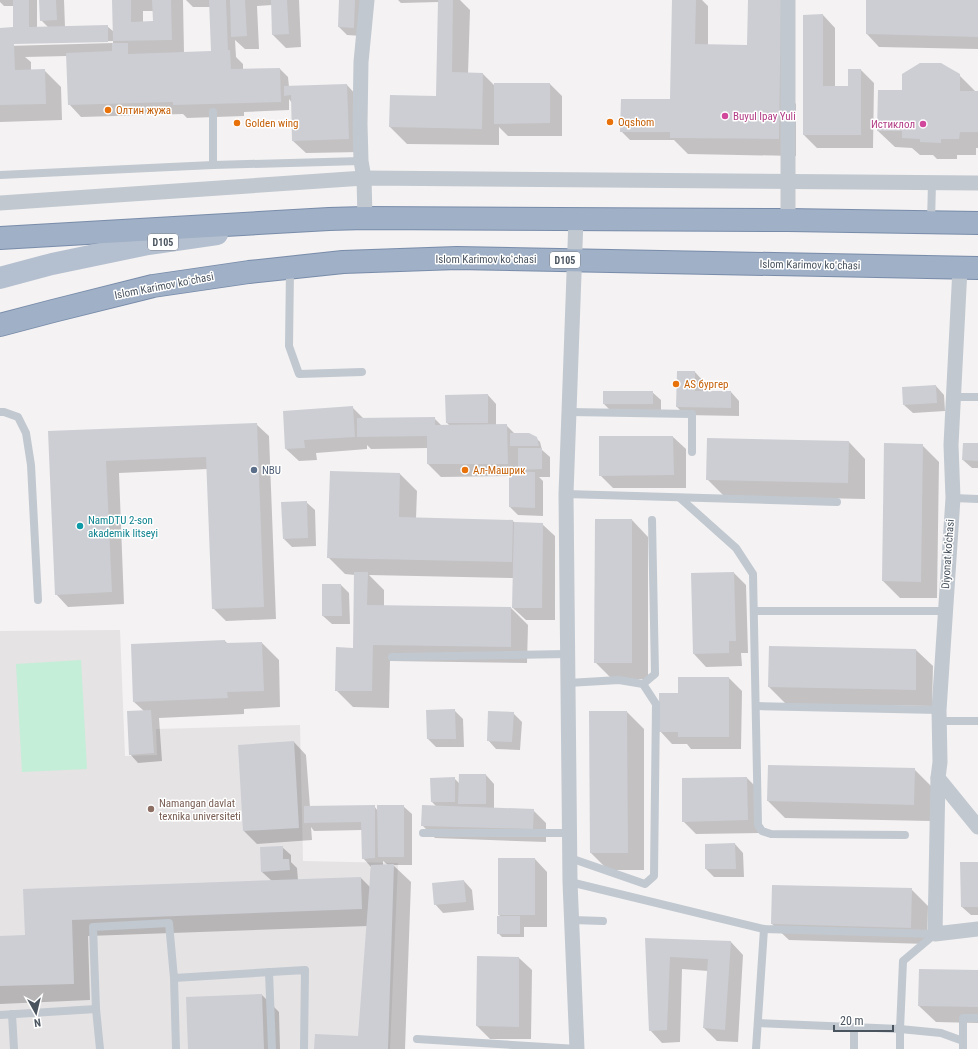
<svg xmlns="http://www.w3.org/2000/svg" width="978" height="1049" font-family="'Roboto Condensed',sans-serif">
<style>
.education{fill:#e5e3e4}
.green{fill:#c4eed7}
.shadow{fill:#0003;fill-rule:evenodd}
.building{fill:#ccced4}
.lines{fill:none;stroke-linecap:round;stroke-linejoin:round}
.trunk-casing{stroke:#788caa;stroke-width:24}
.service{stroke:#c1c8d0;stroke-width:8}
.minor{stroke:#c1c8d0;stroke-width:15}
.primary{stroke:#b4bfcf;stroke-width:22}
.trunk{stroke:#a0b0c6;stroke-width:22}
.food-dot{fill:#e8710a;stroke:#fff;stroke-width:1.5}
.hotel-dot{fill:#d1479c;stroke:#fff;stroke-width:1.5}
.service-dot{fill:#5c6f8a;stroke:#fff;stroke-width:1.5}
.culture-dot{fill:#0f9aa8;stroke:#fff;stroke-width:1.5}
.education-dot{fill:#8d6e63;stroke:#fff;stroke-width:1.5}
.labels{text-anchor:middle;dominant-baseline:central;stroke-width:3;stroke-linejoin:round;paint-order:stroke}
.shield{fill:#fff;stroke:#80878f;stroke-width:1}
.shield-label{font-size:10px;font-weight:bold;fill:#4a545f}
.food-label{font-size:11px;fill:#c56008;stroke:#fff;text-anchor:start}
.hotel-label{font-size:11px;fill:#b23c85;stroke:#fff;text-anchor:start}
.street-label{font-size:11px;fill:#4a545f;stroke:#fff}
.service-label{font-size:11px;fill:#4e5e75;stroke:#fff;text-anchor:start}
.culture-label{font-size:11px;fill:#0d838f;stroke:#fff;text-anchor:start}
.education-label{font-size:11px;fill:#785e54;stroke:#fff;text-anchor:start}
</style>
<rect width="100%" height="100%" fill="#f4f2f2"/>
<path class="education" d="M120,630L125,756L157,755L156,729L300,725L303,861L398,863L390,1049H0V631Z"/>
<path class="green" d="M81,660L87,769L22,772L16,664Z"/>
<g class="shadow">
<path d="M0,0H37V28L48,27L41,20L40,0H64L65,27L107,26L114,32L113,0H183L184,53L212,52L210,7H193L186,0H299L301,47L286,48L273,35L272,5L257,6L259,49H245L235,40L236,57L243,64V70L280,69L288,77L289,87L347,85L359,98L361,152L306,153L293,141L292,103L289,99V110L244,112V116L187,118L183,114L81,117L69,104L67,56L25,57L31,62V70H44L61,87L62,120L0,122V29L16,28L14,6H4L0,2ZM143,11H153L154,22H143ZM113,41V43L7,46V43Z"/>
<path d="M340,0H364L362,36L347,35L339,27Z"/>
<path d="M398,0H460L470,10L468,74H483L495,86L550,84L562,96V136H508L499,127V145L407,144L390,127L437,97L439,2L401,3Z"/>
<path d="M673,0H702L708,6V45L748,46L749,0H787L792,100L796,104V156L688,154L674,140H630L621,131L671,100Z"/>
<path d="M867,0H978V49L879,47L867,34Z"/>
<path d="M823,15L835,28V87H849L861,70L874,83L873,148H817L804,135Z"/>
<path d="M959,75L976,92H978V148H976V155H957V159H937L933,155H920L912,148L895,147L878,131L903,91Z"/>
<path d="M695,372L703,381V392H731L739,401V416L685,415L677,407Z"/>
<path d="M936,386L944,395L945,411L913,413L904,405Z"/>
<path d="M604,392H652L661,400V412H612L604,404Z"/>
<path d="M488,395L496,404V426H507L515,434L536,438L540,442L542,450L550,457V477H539L543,481V516L518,515L510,507V476L441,477L428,464V448L371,449L367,445V449L316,453L317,460L299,461L286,449L352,407L364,419L434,418L442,426H450L447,423Z"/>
<path d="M256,424L269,436L276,619L226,621L213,608L208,469L119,473L124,604L68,607L56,594L49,432Z"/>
<path d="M673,437L686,449V488H613L600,475Z"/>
<path d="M849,442L865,459V499L724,496L707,479Z"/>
<path d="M978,444V468H972L963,460Z"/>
<path d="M922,445L939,462L937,598H900L883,581Z"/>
<path d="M400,474L417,491L416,519L513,521L515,523L542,524L555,536V620H526L513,608L514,578L369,575L384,590V606L511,608L528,625L527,663L390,661L389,708L353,707L336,690L354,649L355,575L345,574L328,557Z"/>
<path d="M306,502L315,510L316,546L292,547L284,539Z"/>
<path d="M632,520L648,537V679H612L595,662Z"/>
<path d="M734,573L746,585L748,653H741L742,666L706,667L694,654Z"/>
<path d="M341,585L349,593L350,624H332L323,616Z"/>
<path d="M225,641L228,644L262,643L279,660L280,707L244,709V714L159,718L162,761L138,763L130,754L144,711L134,702Z"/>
<path d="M916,650L933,666L932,706L786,704L769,687Z"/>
<path d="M729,678L742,691L741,749H691L687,744H672L660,731L679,694Z"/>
<path d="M454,710L463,719L464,747H436L428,739Z"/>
<path d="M627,712L644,729V870H608L591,853Z"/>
<path d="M513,713L522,722L520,750L496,749L488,740Z"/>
<path d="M294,742L306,755L310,807L374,806L378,811L403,806L412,814V865H393L411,882L405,1049H315L359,1037L368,926L88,936L90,1000L0,1004V937L26,936L24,890L272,881L262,872L282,847L291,855V862L297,868L298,880L361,878L370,887L371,867L363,858L362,830L314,831L311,827L312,840L257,844L244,831ZM383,861L388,865L383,866Z"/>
<path d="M914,769L931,786V821L785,818L768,801Z"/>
<path d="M486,775L494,784V809L533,810L546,823V842L435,838L422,825L437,807L432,802L454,778L460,784Z"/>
<path d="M747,778L760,791L761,833L696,834L683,821Z"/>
<path d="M735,844L743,853L744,877H714L706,869Z"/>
<path d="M535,859L547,872V927H524V937H502L498,933L501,917L499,915Z"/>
<path d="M978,863V915H971L962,907Z"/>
<path d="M464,881L472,890L474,910L443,913L435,904Z"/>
<path d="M911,889L928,906L927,944L789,940L772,924Z"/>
<path d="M646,939L731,942L743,955L738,1042L717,1041L704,1028L708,971L682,969L680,1042L662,1043L650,1030Z"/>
<path d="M478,957L519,958L532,970L531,1039H490L477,1026Z"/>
<path d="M978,971V1023L936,1022L919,1006Z"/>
<path d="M262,995L279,1012L280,1049H189Z"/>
</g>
<g class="building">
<path d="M13,0H29V27L108,25V42L14,44L15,70L45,69L46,104L0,105V28L13,27Z"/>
<path d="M39,0H56L57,20L40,21Z"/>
<path d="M112,0H131V22L153,21L152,0H171L172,40L113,41Z"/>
<path d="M209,0H226L228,50H230L231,69L280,68L281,102L173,105V102L68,105L66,53L112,51V43H128V54L211,51Z"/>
<path d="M230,0H245L247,36L231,37Z"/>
<path d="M271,0H287L289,34L272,35Z"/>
<path d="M339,0H355L354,28L338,27Z"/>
<path d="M438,0H453L452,72L483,73L482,129L389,127L390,95L436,96Z"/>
<path d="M672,0H696L695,44L747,45L748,0H781L779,139L670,138V132H620L621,99H670Z"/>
<path d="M866,0H978V37L866,34Z"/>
<path d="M823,14V86H848V69H861V135H803V15Z"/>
<path d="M920,63H941L960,74V91H978V132H960L959,139H941V143L920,142V139L902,138V131H877L878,90H902V74Z"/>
<path d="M494,83H550V123L494,124Z"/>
<path d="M347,84L349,139L292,141L291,95L284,96V86Z"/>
<path d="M677,371H695V391H731V408L676,407Z"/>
<path d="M936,385L937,403L903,405L902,387Z"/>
<rect x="603" y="391" width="50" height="13"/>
<path d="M488,394V423H446L445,395Z"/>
<path d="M353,406L355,437L304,440L305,448L285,449L283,411Z"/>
<path d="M435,417V425L507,424L508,464H427V436L357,437V418Z"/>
<path d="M257,423L264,607L212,609L206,457L106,461L112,592L55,595L48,431Z"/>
<path d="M510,433H529L537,437L539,446H510Z"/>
<path d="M599,436H673L674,475L599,476Z"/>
<path d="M707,438L849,441L848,483L706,480Z"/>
<path d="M884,443L923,444L921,582L882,581Z"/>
<path d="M963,443H978V461L962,460Z"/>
<path d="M518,448H542V469L518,470Z"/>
<path d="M330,471L400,473L399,517L513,520L512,562L327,558Z"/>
<path d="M509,471L535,472V508L509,507Z"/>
<path d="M307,501L308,538L283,539L281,502Z"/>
<path d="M595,519H632V663H594Z"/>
<path d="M514,522L543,523L542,608H512Z"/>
<path d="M354,572H368L367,605L511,607V647L373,645L372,691H335L336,647L353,648Z"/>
<path d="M734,572L736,641H729V653L693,654L691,573Z"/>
<path d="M322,584H341L342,616H322Z"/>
<path d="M225,640V643L262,642L264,691L227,692L228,698L133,702L131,644Z"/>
<path d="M769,646L916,649V690L768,687Z"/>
<path d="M678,677H729V737H678V732H659V693H678Z"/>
<path d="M455,709L456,739H427L426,710Z"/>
<path d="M151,710L154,753L129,755L127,711Z"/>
<path d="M488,711L514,712L512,742L487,741Z"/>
<path d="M589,711H627L628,853H590Z"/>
<path d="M294,741L299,828L243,831L238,745Z"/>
<path d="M768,765L915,768L914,805L767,801Z"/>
<path d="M459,774H486V804H458Z"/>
<path d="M455,777V802H431L430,778Z"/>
<path d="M747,777L748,820L682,822V778Z"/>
<path d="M375,805V858L362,859L361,822L304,823V806Z"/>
<path d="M377,805H404V857H378Z"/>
<path d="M422,805L534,809L533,829L421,826Z"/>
<path d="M735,843L736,869H705V844Z"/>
<path d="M283,846V859H289L290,870L261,872L260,847Z"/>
<rect x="498" y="858" width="37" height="57"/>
<path d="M960,862H978V907H961Z"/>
<path d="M394,864L388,1049H314L315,1034L358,1036L371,865Z"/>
<path d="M361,877L362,909L72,920L74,984L0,986V936L25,935L23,889Z"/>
<path d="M464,880L466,902L434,905L432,883Z"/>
<path d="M772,885L912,888L911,928L771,924Z"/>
<rect x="497" y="916" width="23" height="18"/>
<path d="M645,938L731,941L725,1030L703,1028L708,959L670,957L667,1030L649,1031Z"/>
<path d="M477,956L519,957V1027L476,1026Z"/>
<path d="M919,969L978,970V1007L918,1006Z"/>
<path d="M262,994L264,1049H188L186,997Z"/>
</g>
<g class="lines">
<g class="trunk-casing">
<g id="trunk">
<path d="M0,238L329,219L365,218L788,220L978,223"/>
<path d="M0,325L53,311L153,286L249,272L343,262L457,258L978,268"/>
</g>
</g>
<g class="service">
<path d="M213,165V112"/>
<path d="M0,175L213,165L361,161"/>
<path d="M931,222L932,183"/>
<path d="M290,269L289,346L299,374L362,372"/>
<path d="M953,397H978"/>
<path d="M0,412H4L18,417L26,433L31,465L38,600"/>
<path d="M569,412L692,414V452"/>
<path d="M566,494L837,502"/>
<path d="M680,498L736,548L753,574L758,825L762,831L771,834L905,835"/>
<path d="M953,498L978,499"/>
<path d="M754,611H944"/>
<path d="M392,657L568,654"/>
<path d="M568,683L619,680L643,684L656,704L654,876L645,884L570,858"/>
<path d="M643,684L655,674L652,520"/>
<path d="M756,706L939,710"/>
<path d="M939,721H978"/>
<path d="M423,833H569"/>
<path d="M570,882L764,929L935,934"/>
<path d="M572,920L603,921"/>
<path d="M269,972L272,1049"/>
<path d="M174,978L176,1049"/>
<path d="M96,1009L100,1049"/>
<path d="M12,1014L14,1049"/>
<path d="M0,1015L96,1009L93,927L169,923L174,978L305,970L304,1049"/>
<path d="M758,1023L900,1029L903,961L935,934"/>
<path d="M417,1039L577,1049"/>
<path d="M963,1041V1018H978"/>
<path d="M756,1049L764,929"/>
<path d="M854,1049V1027"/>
<path d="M900,1049V1029L941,1033L963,1041V1049"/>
</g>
<g class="minor">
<path d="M0,203L364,178L978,183"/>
<path d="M365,218L364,178L361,161L360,124L361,62L367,0"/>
<path d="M576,219L566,494L570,882L577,1049"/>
<path d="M788,220V0"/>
<path d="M960,268L951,445L953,498L939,710L940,762L938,778L978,827"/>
<path d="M938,778L935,934L978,929"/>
</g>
<path class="primary" d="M0,278L52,264L148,244L217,234"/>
<use href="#trunk" class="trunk"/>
</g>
<g class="food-dot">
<circle cx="108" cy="110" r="4"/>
<circle cx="610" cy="122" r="4"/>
<circle cx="237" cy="123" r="4"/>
<circle cx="676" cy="384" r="4"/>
<circle cx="465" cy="470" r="4"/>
</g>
<g class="hotel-dot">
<circle cx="725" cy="116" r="4"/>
<circle cx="923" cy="124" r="4"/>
</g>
<circle class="service-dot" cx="254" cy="470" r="4"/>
<circle class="culture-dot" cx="80" cy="526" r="4"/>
<circle class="education-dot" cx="151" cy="809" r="4"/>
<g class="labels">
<g class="shield">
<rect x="148" y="234" width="30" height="16" rx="3"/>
<rect x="550" y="252" width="30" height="16" rx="3"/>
</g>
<g class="shield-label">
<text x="163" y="242">D105</text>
<text x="565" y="260">D105</text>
</g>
<g class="food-label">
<text x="116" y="110">Олтин жужа</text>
<text x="618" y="122">Oqshom</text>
<text x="245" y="123">Golden wing</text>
<text x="684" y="384">AS бургер</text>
<text x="473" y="470">Ал-Машрик</text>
</g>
<g class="hotel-label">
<text x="733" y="116">Buyul Ipay Yuli</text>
<text x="915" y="124" text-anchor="end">Истиклол</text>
</g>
<g class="street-label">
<text x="486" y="259">Islom Karimov koʻchasi</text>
<text transform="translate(810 265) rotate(1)">Islom Karimov koʻchasi</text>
<text transform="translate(164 286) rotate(-11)">Islom Karimov koʻchasi</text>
<text transform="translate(948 554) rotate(-86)">Diyonat ko'chasi</text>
</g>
<g class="service-label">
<text x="262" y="470">NBU</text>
</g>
<g class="culture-label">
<text x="88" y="520">NamDTU 2-son<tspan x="88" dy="13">akademik litseyi</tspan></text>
</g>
<g class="education-label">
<text x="159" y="803">Namangan davlat<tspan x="159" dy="13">texnika universiteti</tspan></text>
</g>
</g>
<g transform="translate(36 1013) rotate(172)" stroke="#ffffff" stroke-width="3" paint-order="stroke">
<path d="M0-3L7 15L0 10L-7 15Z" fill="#4a545f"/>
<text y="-6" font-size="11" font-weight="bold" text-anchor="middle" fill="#4a545f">N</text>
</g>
<path d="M834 1025v6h59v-6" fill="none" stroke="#4a545f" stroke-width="2"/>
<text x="840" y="1025" font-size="12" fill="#4a545f" stroke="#ffffff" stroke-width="3" paint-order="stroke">20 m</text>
</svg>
